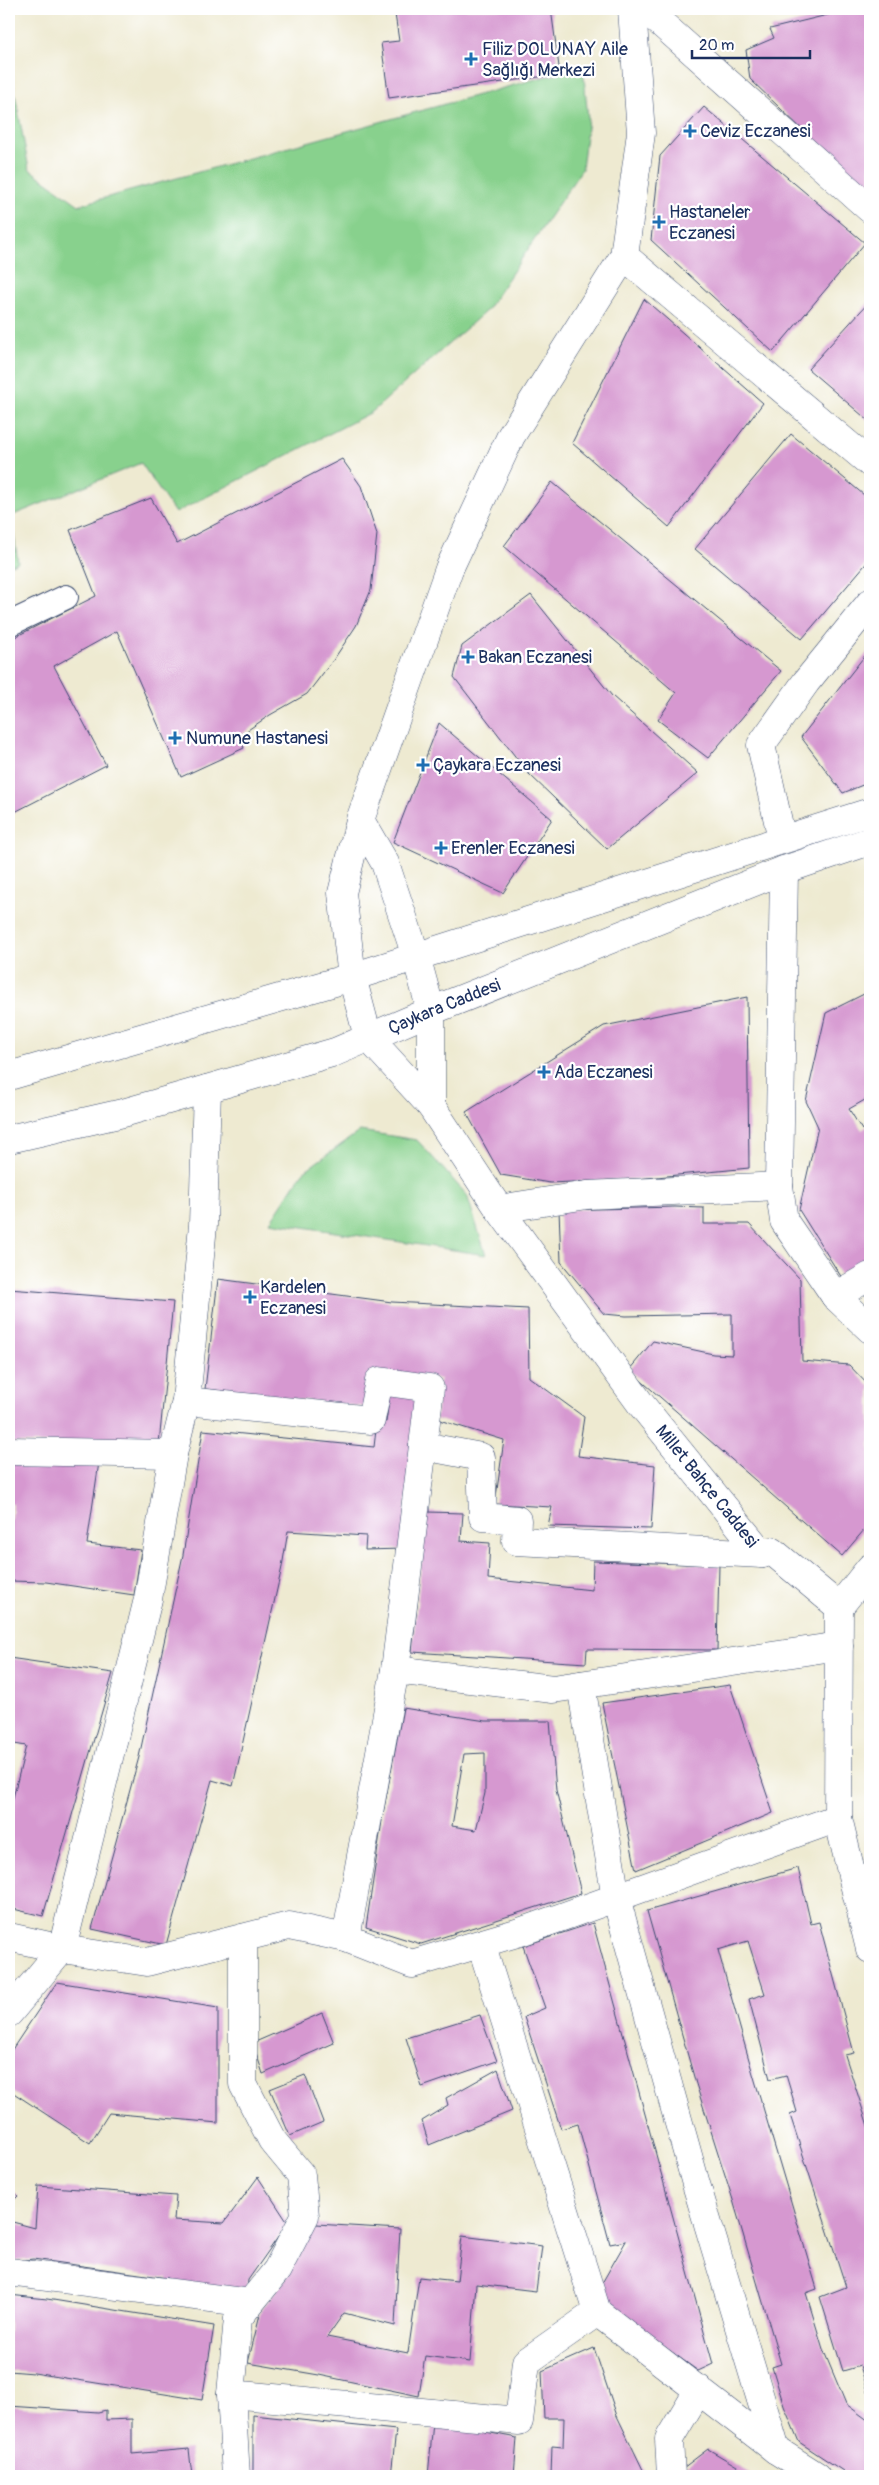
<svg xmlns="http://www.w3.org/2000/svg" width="879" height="2485" font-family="Pangolin,sans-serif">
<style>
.green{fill:#88d18d;stroke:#528076}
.building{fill:#d698d0;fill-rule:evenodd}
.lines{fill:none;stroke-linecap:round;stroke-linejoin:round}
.service-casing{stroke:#3b4b6f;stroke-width:26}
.minor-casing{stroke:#3b4b6f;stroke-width:29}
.secondary-casing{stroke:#3b4b6f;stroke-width:29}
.service{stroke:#fff;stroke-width:24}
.minor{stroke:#fff;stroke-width:28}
.secondary{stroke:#fff;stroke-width:28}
.poi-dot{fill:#1f6fb2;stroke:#fff;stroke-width:2}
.labels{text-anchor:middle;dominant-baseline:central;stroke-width:4.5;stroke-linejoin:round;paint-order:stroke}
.poi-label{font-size:18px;fill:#1b2f5e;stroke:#fff;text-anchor:start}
.street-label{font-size:18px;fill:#1b2f5e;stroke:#fff}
</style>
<rect width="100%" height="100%" fill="#fff"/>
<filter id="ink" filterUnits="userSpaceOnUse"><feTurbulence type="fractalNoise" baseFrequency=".02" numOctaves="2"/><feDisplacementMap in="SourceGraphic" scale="10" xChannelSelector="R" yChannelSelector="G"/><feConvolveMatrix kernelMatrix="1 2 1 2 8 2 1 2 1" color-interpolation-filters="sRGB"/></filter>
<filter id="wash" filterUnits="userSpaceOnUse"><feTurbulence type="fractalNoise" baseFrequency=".0096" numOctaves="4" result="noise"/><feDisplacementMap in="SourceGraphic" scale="20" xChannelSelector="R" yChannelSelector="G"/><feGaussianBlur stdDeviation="1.12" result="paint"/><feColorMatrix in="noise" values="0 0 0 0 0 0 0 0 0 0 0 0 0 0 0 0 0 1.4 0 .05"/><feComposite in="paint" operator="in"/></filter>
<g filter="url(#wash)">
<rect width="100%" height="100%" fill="#eeead1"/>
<g class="green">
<path d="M9,62L29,169L79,205L583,66L588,119L582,169L487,310L372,412L175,513L141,463L11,516L18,562L9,566Z"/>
<path d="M360,1131L417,1140L467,1195L486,1255L270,1222L303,1172Z"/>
</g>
<g id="blocks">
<g class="building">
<path d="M431,9H551L560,74L389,98L381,43L399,41L395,14Z"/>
<path d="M852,9H870V195L750,79L746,50L774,38L770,29Z"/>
<path d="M704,107L865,243L773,352L651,240L660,156Z"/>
<path d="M644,299L763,403L669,527L572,443Z"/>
<path d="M870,301V422L808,369Z"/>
<path d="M791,434L870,500V559L802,639L695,549Z"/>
<path d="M342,459L361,486L377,534L371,590L356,626L334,659L307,694L270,715L239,736L244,748L181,777L117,631L54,666L106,765L9,815V640L96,596L70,530L151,498L177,544Z"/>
<path d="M552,482L781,671L708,758L658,720L676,693L504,546Z"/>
<path d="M531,595L612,696L698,773L607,849L528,773L454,677L462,646Z"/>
<path d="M870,649V782L843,793L801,737Z"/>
<path d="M439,723L552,819L503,893L393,842Z"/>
<path d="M870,991V1097L849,1109L862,1130L870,1124V1262L842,1278L799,1210L818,1127L806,1101L826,1013Z"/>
<path d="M747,997L749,1168L636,1179L550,1183L501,1175L466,1112L604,1026Z"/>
<path d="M675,1207L704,1208V1224H749L800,1279L802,1361L849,1365L870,1387V1523L842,1556L629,1370L653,1341L713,1354L732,1355V1314L626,1316L604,1314L561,1262L559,1210Z"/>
<path d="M218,1279L392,1302L528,1309L529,1377L584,1417L578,1456L655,1465L651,1529L548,1526L552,1507L495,1504L504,1440L436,1419L440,1379L376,1372L366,1407L205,1389Z"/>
<path d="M9,1289L173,1302L159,1444L9,1443Z"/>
<path d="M390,1395L416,1396L402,1549L365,1550L366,1536L288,1531L282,1567L233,1786L212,1780L166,1945L92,1929L139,1757L183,1555L203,1430L374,1447L377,1421L386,1422Z"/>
<path d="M9,1458L99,1462L87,1544L141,1550L134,1595L46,1582L9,1581V1519H12L13,1504H9Z"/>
<path d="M427,1512L463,1513L461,1541L490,1543L488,1579L592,1590L593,1561L719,1565L717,1650L587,1649L586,1663L412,1652Z"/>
<path d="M9,1658L113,1673L43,1916L9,1908V1814L26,1746L9,1743Z"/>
<path d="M730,1685L773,1813L636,1870L602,1703Z"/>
<path d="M403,1708L486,1721H550L556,1790L581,1893L421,1944L366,1927L383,1814ZM485,1753V1793L476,1830L452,1826L464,1754Z"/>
<path d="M798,1868L811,1924L819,1922L854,2053L845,2055L870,2132V2397L860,2366L843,2371L820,2297L846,2287L790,2115L797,2112L786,2075L770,2079L749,1999L765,1994L748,1941L718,1950L751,2067L817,2289L806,2293L823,2349L846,2404L869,2421L870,2418V2476H841L843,2471L799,2442L784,2406L772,2367L781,2364L733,2200L696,2084L647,1911Z"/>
<path d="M593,1923L713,2364L698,2371L606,2304L602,2283L626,2241L610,2244L578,2124L561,2129L524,2017L545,2008L523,1946Z"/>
<path d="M57,1982L218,2008V2123L109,2113L90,2143L9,2090V2054Z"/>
<path d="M322,2013L334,2043L263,2074L253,2043Z"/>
<path d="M480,2015L497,2061L422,2087L406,2038Z"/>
<path d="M498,2069L512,2111L429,2145L422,2121L448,2105L446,2098Z"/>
<path d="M305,2075L323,2122L290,2136L270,2089Z"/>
<path d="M258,2177L288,2223L248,2280L247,2290L168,2283V2278L33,2259L9,2262V2221L35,2228L38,2186L176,2196L174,2220L224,2223Z"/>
<path d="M9,2186L18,2196L9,2205Z"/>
<path d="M316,2224L400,2229L395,2326L344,2313L327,2337L408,2353L419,2277L457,2281L462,2236L542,2246L536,2291L476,2284L470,2362L425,2356L419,2396L319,2375L248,2363L261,2310L287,2277Z"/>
<path d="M9,2295L47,2299L214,2326L202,2400L34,2373L9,2371Z"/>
<path d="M594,2348L617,2416L646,2476H551L552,2446L563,2447L564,2418H544L542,2371Z"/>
<path d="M9,2406L98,2412L106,2410V2420L132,2419V2454L189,2449L192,2476H9Z"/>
<path d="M253,2415L396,2430L391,2476H253Z"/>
<path d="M433,2422L517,2438L514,2476H428Z"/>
<path d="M708,2449L754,2476H684L683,2468Z"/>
</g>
</g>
</g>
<g filter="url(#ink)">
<use href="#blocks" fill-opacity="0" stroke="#3b4b6f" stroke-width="1"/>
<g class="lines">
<g class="service-casing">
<path id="service" d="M9,624L66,597"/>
</g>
<g class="minor-casing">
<g id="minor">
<path d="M645,9L870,209"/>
<path d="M624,256L870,463"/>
<path d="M360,820L385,863L416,956L431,1011V1106L368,1037L352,977L342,893L360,820L449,569L511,436L624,256L641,133L632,9"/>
<path d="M782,839L761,745L806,682L870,603"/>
<path d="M784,870L779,1186L784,1221L835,1296L870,1329"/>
<path id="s1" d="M431,1106L499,1209L640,1403L762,1554L772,1551L839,1607L838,1818L870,1949"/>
<path d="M499,1209L587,1195L779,1186"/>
<path d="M835,1296L870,1276"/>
<path d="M186,1401L371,1420L379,1381L430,1388L423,1446L481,1457L483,1517L517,1520L516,1541L762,1554"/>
<path d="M9,1451L173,1454"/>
<path d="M839,1607L870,1568"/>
<path d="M395,1670L553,1689L839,1646"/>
<path d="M581,1685L616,1898L696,2184L776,2450"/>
<path d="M9,1937L62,1949L147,1962L289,1926L346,1938L412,1964L520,1932L838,1818"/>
<path d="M243,1938V2084L272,2140L301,2175L305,2216L277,2270L238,2318L231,2394L519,2421L526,2362L597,2312"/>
<path d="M346,1938L395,1670L423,1446"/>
<path d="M481,1944L597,2312L776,2450L817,2476"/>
<path d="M9,2013L62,1949L148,1599L173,1454L186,1401L203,1225L207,1089"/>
<path d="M9,2272L250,2303"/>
<path d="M231,2394L236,2476"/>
<path d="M671,2476L669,2439L699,2389"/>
</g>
</g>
<g class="secondary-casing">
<g id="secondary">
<path d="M9,1076L352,977L870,812"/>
<path id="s2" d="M9,1139L123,1113L335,1052L431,1011L784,870L870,841"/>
</g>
</g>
<use href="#service" class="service"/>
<use href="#minor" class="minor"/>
<use href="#secondary" class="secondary"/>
</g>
</g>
<g class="poi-dot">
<path d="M468.5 51.5h5v5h5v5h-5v5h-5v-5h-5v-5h5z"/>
<path d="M687.5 123.5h5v5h5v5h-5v5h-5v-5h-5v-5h5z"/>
<path d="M656.5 214.5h5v5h5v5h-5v5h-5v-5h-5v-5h5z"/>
<path d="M465.5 649.5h5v5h5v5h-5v5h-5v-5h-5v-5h5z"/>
<path d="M172.5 730.5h5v5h5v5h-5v5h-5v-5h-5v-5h5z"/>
<path d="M420.5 757.5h5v5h5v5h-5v5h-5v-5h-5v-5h5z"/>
<path d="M438.5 840.5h5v5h5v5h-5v5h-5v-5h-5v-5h5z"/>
<path d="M541.5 1064.5h5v5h5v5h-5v5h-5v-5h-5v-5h5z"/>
<path d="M247.5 1289.5h5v5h5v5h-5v5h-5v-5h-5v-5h5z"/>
</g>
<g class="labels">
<g class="poi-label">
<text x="482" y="49">Filiz DOLUNAY Aile<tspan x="482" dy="21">Sağlığı Merkezi</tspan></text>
<text x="700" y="131">Ceviz Eczanesi</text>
<text x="669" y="212">Hastaneler<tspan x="669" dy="21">Eczanesi</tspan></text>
<text x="478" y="657">Bakan Eczanesi</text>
<text x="186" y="738">Numune Hastanesi</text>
<text x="433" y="765">Çaykara Eczanesi</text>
<text x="451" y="848">Erenler Eczanesi</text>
<text x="554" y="1072">Ada Eczanesi</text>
<text x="260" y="1287">Kardelen<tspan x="260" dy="21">Eczanesi</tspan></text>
</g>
<g class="street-label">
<text stroke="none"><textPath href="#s2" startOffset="456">Çaykara Caddesi</textPath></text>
<text stroke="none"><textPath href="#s1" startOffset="470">Millet Bahçe Caddesi</textPath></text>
</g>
</g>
<rect width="879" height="2485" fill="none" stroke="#fff" stroke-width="30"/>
<path d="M692 50v8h118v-8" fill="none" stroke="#1b2f5e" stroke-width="2.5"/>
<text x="699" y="50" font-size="15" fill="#1b2f5e" stroke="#ffffff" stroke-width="4" paint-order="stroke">20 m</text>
</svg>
